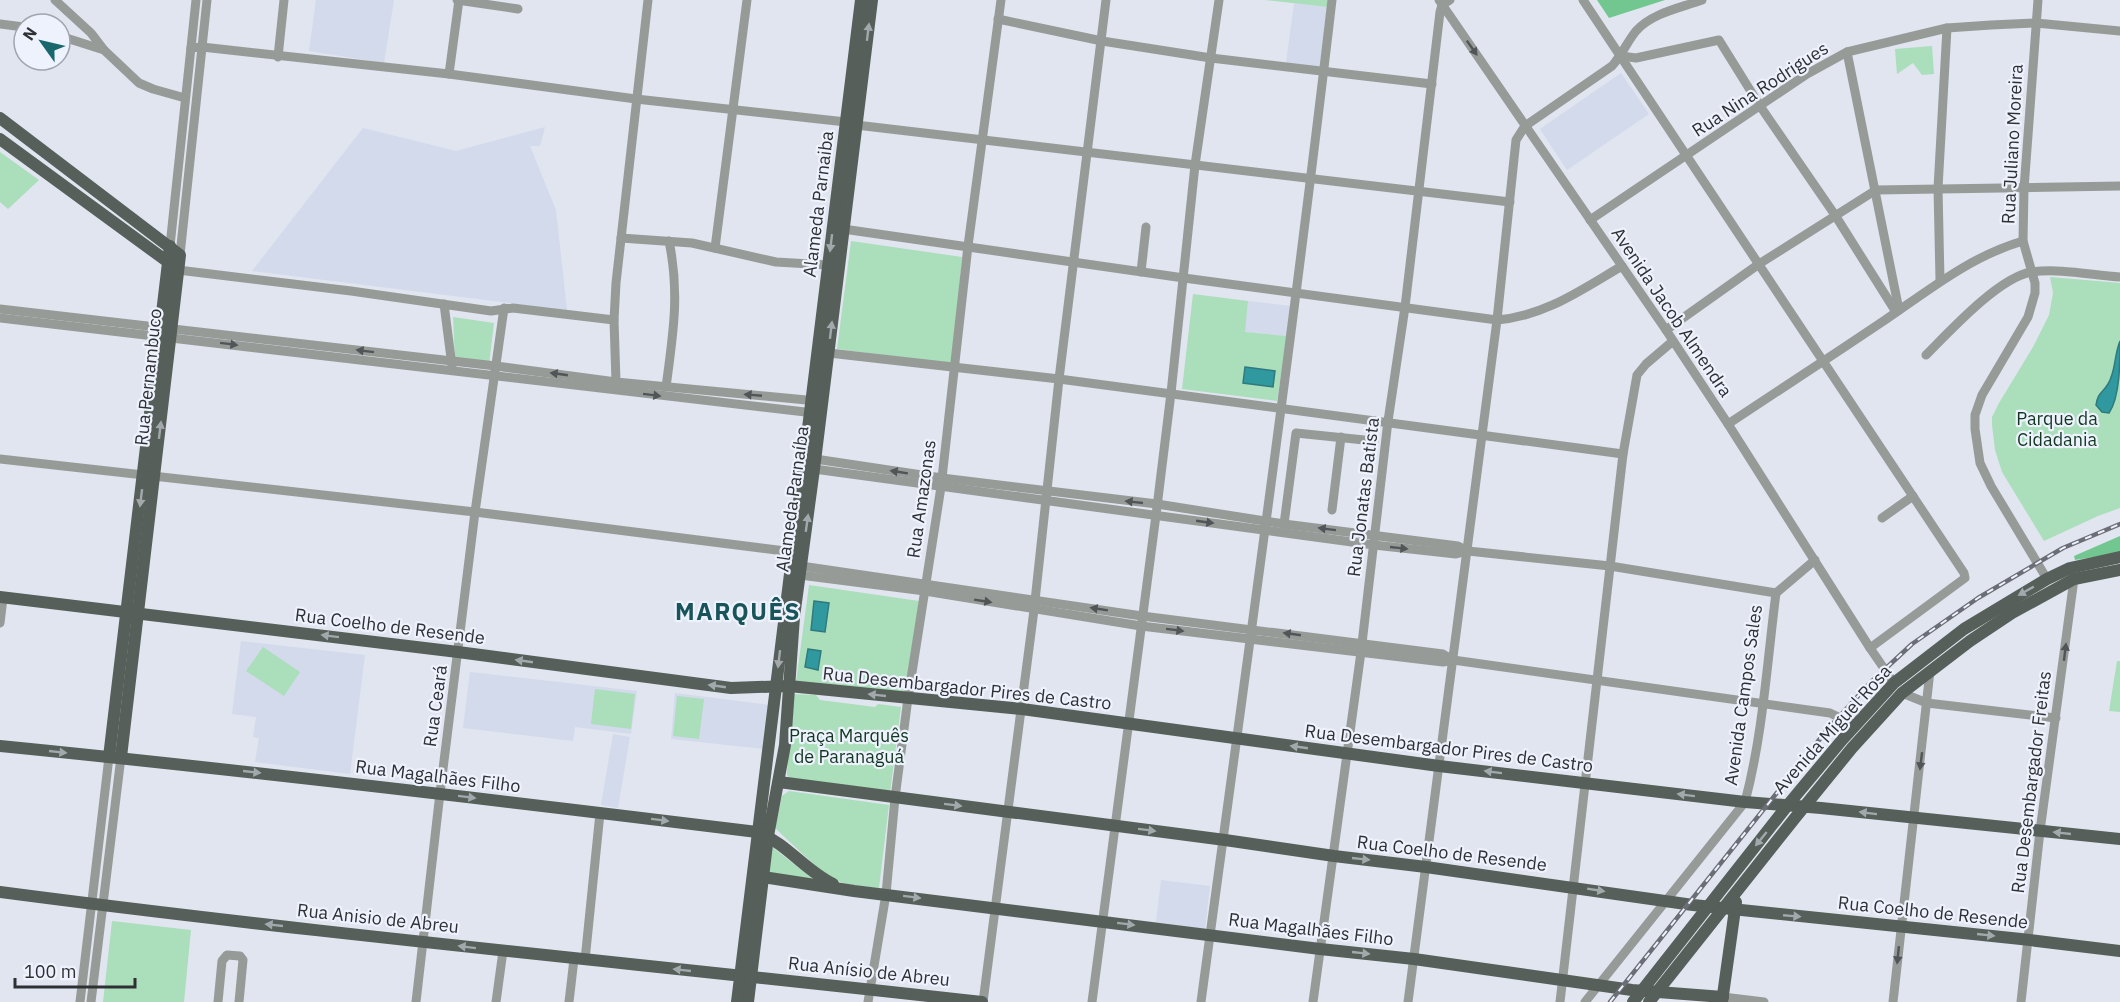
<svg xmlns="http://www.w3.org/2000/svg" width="2120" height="1002" font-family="'IBM Plex Sans',sans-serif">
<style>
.built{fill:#d2daeb}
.green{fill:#abdeba}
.forest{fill:#71c78f}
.water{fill:#30999f;stroke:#2f7a7f;stroke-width:1.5}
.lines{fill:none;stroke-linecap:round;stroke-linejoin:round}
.minor{stroke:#969b98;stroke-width:9}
.major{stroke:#565f59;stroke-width:12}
.rail-casing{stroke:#6b6e75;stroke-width:4.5}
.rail{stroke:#edf2fd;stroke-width:2;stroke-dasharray:7;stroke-linecap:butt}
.oneway{fill:#a2a8ab}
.oneway2{fill:#525557}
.labels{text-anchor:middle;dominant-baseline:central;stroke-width:4.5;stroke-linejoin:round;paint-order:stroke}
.street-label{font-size:18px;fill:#2e3034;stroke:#edf2fd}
.park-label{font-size:18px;fill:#123721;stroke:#edf2fd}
.district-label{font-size:24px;font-weight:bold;letter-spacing:1.5px;fill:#185459;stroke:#edf2fd}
</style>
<rect width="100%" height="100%" fill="#e0e5f0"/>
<g class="built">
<path d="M316,0H394L384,63L309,51Z"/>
<path d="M1294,3L1328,7L1320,68L1286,63Z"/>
<path d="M1621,73L1649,114L1567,170L1540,129Z"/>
<path d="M545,127L540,146H530L556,210L567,310L252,271L363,128L456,151Z"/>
<path d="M1248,301L1291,306L1287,336L1244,332Z"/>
<path d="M241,641L365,655L350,774L255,762L259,738L253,737L256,717L232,714Z"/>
<path d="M470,672L637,691L631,734L575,727L573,741L463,728Z"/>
<path d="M675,693L770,705L764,749L671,739Z"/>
<path d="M613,734L630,737L618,808L601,805Z"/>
<path d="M1161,880L1210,886L1205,929L1156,922Z"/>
</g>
<g class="green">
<path d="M1265,0H1329L1328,7Z"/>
<path d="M1932,46L1934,74L1922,75L1913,63L1897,74L1895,49Z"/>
<path d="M0,152L39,180L8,209L0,202Z"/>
<path d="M851,241L962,257L952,364L837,349Z"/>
<path d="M2050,277L2120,283V508L2098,516L2044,541L2002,472L1995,450L1992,425V417L1999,403L2033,347L2049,315L2053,293Z"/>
<path d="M1193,294L1248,301L1245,332L1287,336L1277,401L1182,389Z"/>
<path d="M453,317L494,323L489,365L455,360Z"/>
<path d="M809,585L919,601L905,694L796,682Z"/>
<path d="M263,647L300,672L284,696L246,671Z"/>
<path d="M2117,661H2120V712L2109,711Z"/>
<path d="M595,689L635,694L631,729L591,724Z"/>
<path d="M791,694L816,695L820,700L875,707L878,704L901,707L890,793L791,779L787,775Z"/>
<path d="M677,696L704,699L699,739L673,736Z"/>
<path d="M789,791L889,805L879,888L845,884L825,875L775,828L782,796Z"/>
<path d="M771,846L813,879L767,873Z"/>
<path d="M112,921L191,930L184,1002H103Z"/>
</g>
<g class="forest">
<path d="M1597,0H1665L1609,18Z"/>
<path d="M2120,536V553L2075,560L2074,556Z"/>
</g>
<g class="water">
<path d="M2120,341C2120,363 2120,397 2109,413L2102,412L2096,405C2098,392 2102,394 2108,384C2116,371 2114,355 2120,341Z"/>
<path d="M1245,367L1275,371L1273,387L1243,383Z"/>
<path d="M814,601L829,603L825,632L811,630Z"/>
<path d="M808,649L821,651L818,670L805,667Z"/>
</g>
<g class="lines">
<g class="minor">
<path d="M55,0L91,33L104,50L139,83L153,89L185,98"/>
<path d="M457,0L518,9"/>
<path d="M1439,0L1666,330L1728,424L1870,648L1894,683"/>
<path d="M1583,0L1964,573L1965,578L1870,648"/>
<path d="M2038,0L2024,189L2023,241L2035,283V293L2028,317L1982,395L1975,415V429L1980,463L1991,486L2047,579"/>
<path d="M998,19L1102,41L1211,58L1432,84"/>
<path d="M0,24L24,27"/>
<path d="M60,36L104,50"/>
<path d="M191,48L202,47L449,74L636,99L846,122"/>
<path d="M1847,52L1899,310"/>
<path d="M1621,56L1636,58L1719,40L1760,106L1835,215L1896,312"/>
<path d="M278,57L284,0"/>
<path d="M449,74L459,0"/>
<path d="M856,125L1510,202"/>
<path d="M1590,220L1807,74L1847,52L1947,28L1991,25L2036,23L2120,31"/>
<path d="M843,229L1184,278L1497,320C1545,316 1581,290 1622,266"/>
<path d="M621,238L692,243L776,262L828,265"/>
<path d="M170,246L196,0"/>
<path d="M715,248L747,0"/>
<path d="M175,258L180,255L207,0"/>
<path d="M178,270L351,291L491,311L513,308L614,320"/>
<path d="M1141,272L1146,227"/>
<path d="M1940,280L1938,188L1947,28"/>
<path d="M444,304L452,366"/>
<path d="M0,309L496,366L616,382L817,401"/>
<path d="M0,318L814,413"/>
<path d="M1666,330L1759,264L1876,190L2120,186"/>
<path d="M829,353L1059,379L1623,454"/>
<path d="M1926,355C1949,332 1998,278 2031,272C2060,268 2091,275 2120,277"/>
<path d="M616,382L614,320L616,283L648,0"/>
<path d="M666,387C673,334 680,294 669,241"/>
<path d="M1728,424C1781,389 1833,355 1885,320C1929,290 1971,256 2023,241"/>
<path d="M0,459L475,512L793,552"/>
<path d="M815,459L942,478L1157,504L1284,524L1458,546L1468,551"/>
<path d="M814,469L1374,545L1456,554L1468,551L1610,566L1776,593L1815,560"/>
<path d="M1332,510L1341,437"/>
<path d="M1882,518L1913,496"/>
<path d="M1284,524L1296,433L1374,441"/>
<path d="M801,566L1142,616L1443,654L1453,660"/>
<path d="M800,575L925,591L1141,626L1443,662L1453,660L1830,713L1855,725"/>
<path d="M0,623L3,598"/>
<path d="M1902,693L1927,703L2056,718"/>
<path d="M585,960L600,813"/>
<path d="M1723,997L1764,1002"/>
<path d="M80,1002L109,757"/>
<path d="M91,1002L121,757"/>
<path d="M218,1002L222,961L227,955L240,956L243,960L239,1002"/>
<path d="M416,1002L440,793L475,512L504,308"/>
<path d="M496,1002L503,951"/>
<path d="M569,1002L574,959"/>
<path d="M868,1002L886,894L895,798L908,698L941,487L968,246L1001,0"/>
<path d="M983,1002L1034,610L1059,379L1106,0"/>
<path d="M1092,1002L1156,515L1171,393L1195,165L1219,0"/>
<path d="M1201,1002C1246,668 1293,335 1332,0"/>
<path d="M1313,1002L1361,652L1388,421L1405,307L1440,12L1442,5L1450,0"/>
<path d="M1408,1002L1497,320L1516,140L1525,126L1612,66C1622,55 1627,42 1636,31C1652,13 1680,8 1702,0"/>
<path d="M1560,1002L1623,454L1637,375L1646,364L1673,341"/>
<path d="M1585,1002L1745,802C1763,734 1767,663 1776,593"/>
<path d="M1893,1002L1930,671"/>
<path d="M2021,1002L2040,831L2074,579L2073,576"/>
</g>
<g class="major">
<path d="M0,118L180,255L121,757"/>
<path d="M0,139L168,262"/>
<path d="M0,597L458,652L731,688L789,686L1022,709L1439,766L1745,802L1821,808L2120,839"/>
<path d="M0,746C253,771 505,801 757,832C787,843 804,870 833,884"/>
<path d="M109,757L170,246"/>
<path d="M779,782L1225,840L1334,856L1426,867L1693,905L2021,939L2120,951"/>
<path d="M763,877L854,891L1320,949L1414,959L1632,990L1723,997"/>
<path d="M0,892C327,935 655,965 982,1002"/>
<path d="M737,1002L861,0"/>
<path d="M748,1002L768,836L785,745L794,617L814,469L872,0"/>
<path d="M1633,1002L1787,806L1842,740L1894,683L1964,629L2047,579L2070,568L2120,557"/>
<path d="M1649,1002L1795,818L1852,748L1902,693L1970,641L2012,613L2074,579L2120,570"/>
<path d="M1722,1002L1736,902"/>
</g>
<g class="rail-casing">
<path id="rail" d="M1610,1002L1827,730L1869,684L1912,644L1978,598L2063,548L2120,524"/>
</g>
<use href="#rail" class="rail"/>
</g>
<defs><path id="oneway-solid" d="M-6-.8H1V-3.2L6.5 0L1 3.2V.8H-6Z" transform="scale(1.5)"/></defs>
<g class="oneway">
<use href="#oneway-solid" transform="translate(868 32) rotate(-83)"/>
<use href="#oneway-solid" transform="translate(831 243) rotate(97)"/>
<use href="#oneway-solid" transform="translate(831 330) rotate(-83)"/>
<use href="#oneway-solid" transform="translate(160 430) rotate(-83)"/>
<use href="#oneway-solid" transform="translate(141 498) rotate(97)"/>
<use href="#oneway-solid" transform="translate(807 523) rotate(-82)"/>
<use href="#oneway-solid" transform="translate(2026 591) rotate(151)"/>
<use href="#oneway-solid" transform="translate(330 636) rotate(-173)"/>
<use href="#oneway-solid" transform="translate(779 659) rotate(97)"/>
<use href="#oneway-solid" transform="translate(524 661) rotate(-172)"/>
<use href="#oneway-solid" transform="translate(717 686) rotate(-172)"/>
<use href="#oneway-solid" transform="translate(877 695) rotate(-174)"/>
<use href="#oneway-solid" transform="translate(1299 747) rotate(-172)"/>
<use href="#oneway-solid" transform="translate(58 752) rotate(6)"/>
<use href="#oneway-solid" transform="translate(252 772) rotate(6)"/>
<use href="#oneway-solid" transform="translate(1493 772) rotate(-173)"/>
<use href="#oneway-solid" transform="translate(1686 795) rotate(-173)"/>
<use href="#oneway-solid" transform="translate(467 797) rotate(7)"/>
<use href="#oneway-solid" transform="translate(953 805) rotate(7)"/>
<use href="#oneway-solid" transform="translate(1868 813) rotate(-173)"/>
<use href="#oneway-solid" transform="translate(660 820) rotate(7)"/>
<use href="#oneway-solid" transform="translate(1147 830) rotate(7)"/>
<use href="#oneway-solid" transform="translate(2062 833) rotate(-174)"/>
<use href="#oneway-solid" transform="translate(1761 839) rotate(129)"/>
<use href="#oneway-solid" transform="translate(1361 859) rotate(6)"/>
<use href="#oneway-solid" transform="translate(1596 890) rotate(9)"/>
<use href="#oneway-solid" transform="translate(912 897) rotate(7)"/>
<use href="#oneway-solid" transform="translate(1792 916) rotate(5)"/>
<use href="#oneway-solid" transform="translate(1126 924) rotate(7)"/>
<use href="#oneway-solid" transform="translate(274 925) rotate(-174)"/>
<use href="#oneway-solid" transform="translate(1986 935) rotate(6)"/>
<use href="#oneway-solid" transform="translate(467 947) rotate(-173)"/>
<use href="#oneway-solid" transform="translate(1361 953) rotate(6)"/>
<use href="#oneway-solid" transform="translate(682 970) rotate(-174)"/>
</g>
<g class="oneway2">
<use href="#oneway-solid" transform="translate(1472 48) rotate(55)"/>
<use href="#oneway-solid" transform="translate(229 344) rotate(7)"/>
<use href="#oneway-solid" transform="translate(365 351) rotate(-173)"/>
<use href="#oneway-solid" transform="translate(559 374) rotate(-172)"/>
<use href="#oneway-solid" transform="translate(652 395) rotate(7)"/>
<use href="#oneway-solid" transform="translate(753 395) rotate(-175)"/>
<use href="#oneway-solid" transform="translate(899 472) rotate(-171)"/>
<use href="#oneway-solid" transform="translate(1134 502) rotate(-174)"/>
<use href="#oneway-solid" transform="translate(1205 522) rotate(8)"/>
<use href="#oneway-solid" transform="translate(1327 529) rotate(-173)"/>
<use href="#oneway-solid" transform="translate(1399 548) rotate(6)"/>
<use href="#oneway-solid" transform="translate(983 601) rotate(9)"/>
<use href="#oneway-solid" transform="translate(1099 609) rotate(-171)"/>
<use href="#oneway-solid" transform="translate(1175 630) rotate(7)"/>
<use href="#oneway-solid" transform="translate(1292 634) rotate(-172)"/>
<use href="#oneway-solid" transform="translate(2065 652) rotate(-83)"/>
<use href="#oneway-solid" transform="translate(1921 761) rotate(97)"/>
<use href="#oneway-solid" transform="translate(1898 955) rotate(96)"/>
</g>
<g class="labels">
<g class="street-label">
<text transform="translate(1760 89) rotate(-33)">Rua Nina Rodrigues</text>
<text transform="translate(2012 144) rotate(-87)">Rua Juliano Moreira</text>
<text transform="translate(818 204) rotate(-83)">Alameda Parnaiba</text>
<text transform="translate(1672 312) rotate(56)">Avenida Jacob Almendra</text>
<text transform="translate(148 377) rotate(-84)">Rua Pernambuco</text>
<text transform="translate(1363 497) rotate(-83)">Rua Jonatas Batista</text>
<text transform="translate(792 499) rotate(-82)">Alameda Parnaíba</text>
<text transform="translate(921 499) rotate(-82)">Rua Amazonas</text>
<text transform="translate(390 626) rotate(7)">Rua Coelho de Resende</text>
<text transform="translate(967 688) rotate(6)">Rua Desembargador Pires de Castro</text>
<text transform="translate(1743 695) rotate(-82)">Avenida Campos Sales</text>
<text transform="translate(435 706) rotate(-82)">Rua Ceará</text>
<text transform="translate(1832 729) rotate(-48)">Avenida Miguel Rosa</text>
<text transform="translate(1449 748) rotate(7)">Rua Desembargador Pires de Castro</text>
<text transform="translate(438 776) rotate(7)">Rua Magalhães Filho</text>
<text transform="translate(2031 782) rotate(-83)">Rua Desembargador Freitas</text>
<text transform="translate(1452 853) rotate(7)">Rua Coelho de Resende</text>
<text transform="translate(1933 912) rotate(6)">Rua Coelho de Resende</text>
<text transform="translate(378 918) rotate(6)">Rua Anisio de Abreu</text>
<text transform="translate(1311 929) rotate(7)">Rua Magalhães Filho</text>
<text transform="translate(869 971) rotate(6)">Rua Anísio de Abreu</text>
</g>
<g class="park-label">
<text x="2057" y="418">Parque da<tspan x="2057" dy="21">Cidadania</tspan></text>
<text x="849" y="735">Praça Marquês<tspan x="849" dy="21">de Paranaguá</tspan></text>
</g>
<g class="district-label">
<text x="738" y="611">MARQUÊS</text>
</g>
</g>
<g transform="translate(42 42) rotate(304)"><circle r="28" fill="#edf2fd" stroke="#a1a4ad" stroke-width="1.5"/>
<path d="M0-4.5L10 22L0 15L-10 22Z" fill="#19666d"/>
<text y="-9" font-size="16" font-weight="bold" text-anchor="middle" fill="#2e3034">N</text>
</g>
<path d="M15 978v9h120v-9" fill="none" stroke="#2e3034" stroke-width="3"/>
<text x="24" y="978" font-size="18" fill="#2e3034" stroke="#edf2fd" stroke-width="4.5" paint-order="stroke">100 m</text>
</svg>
